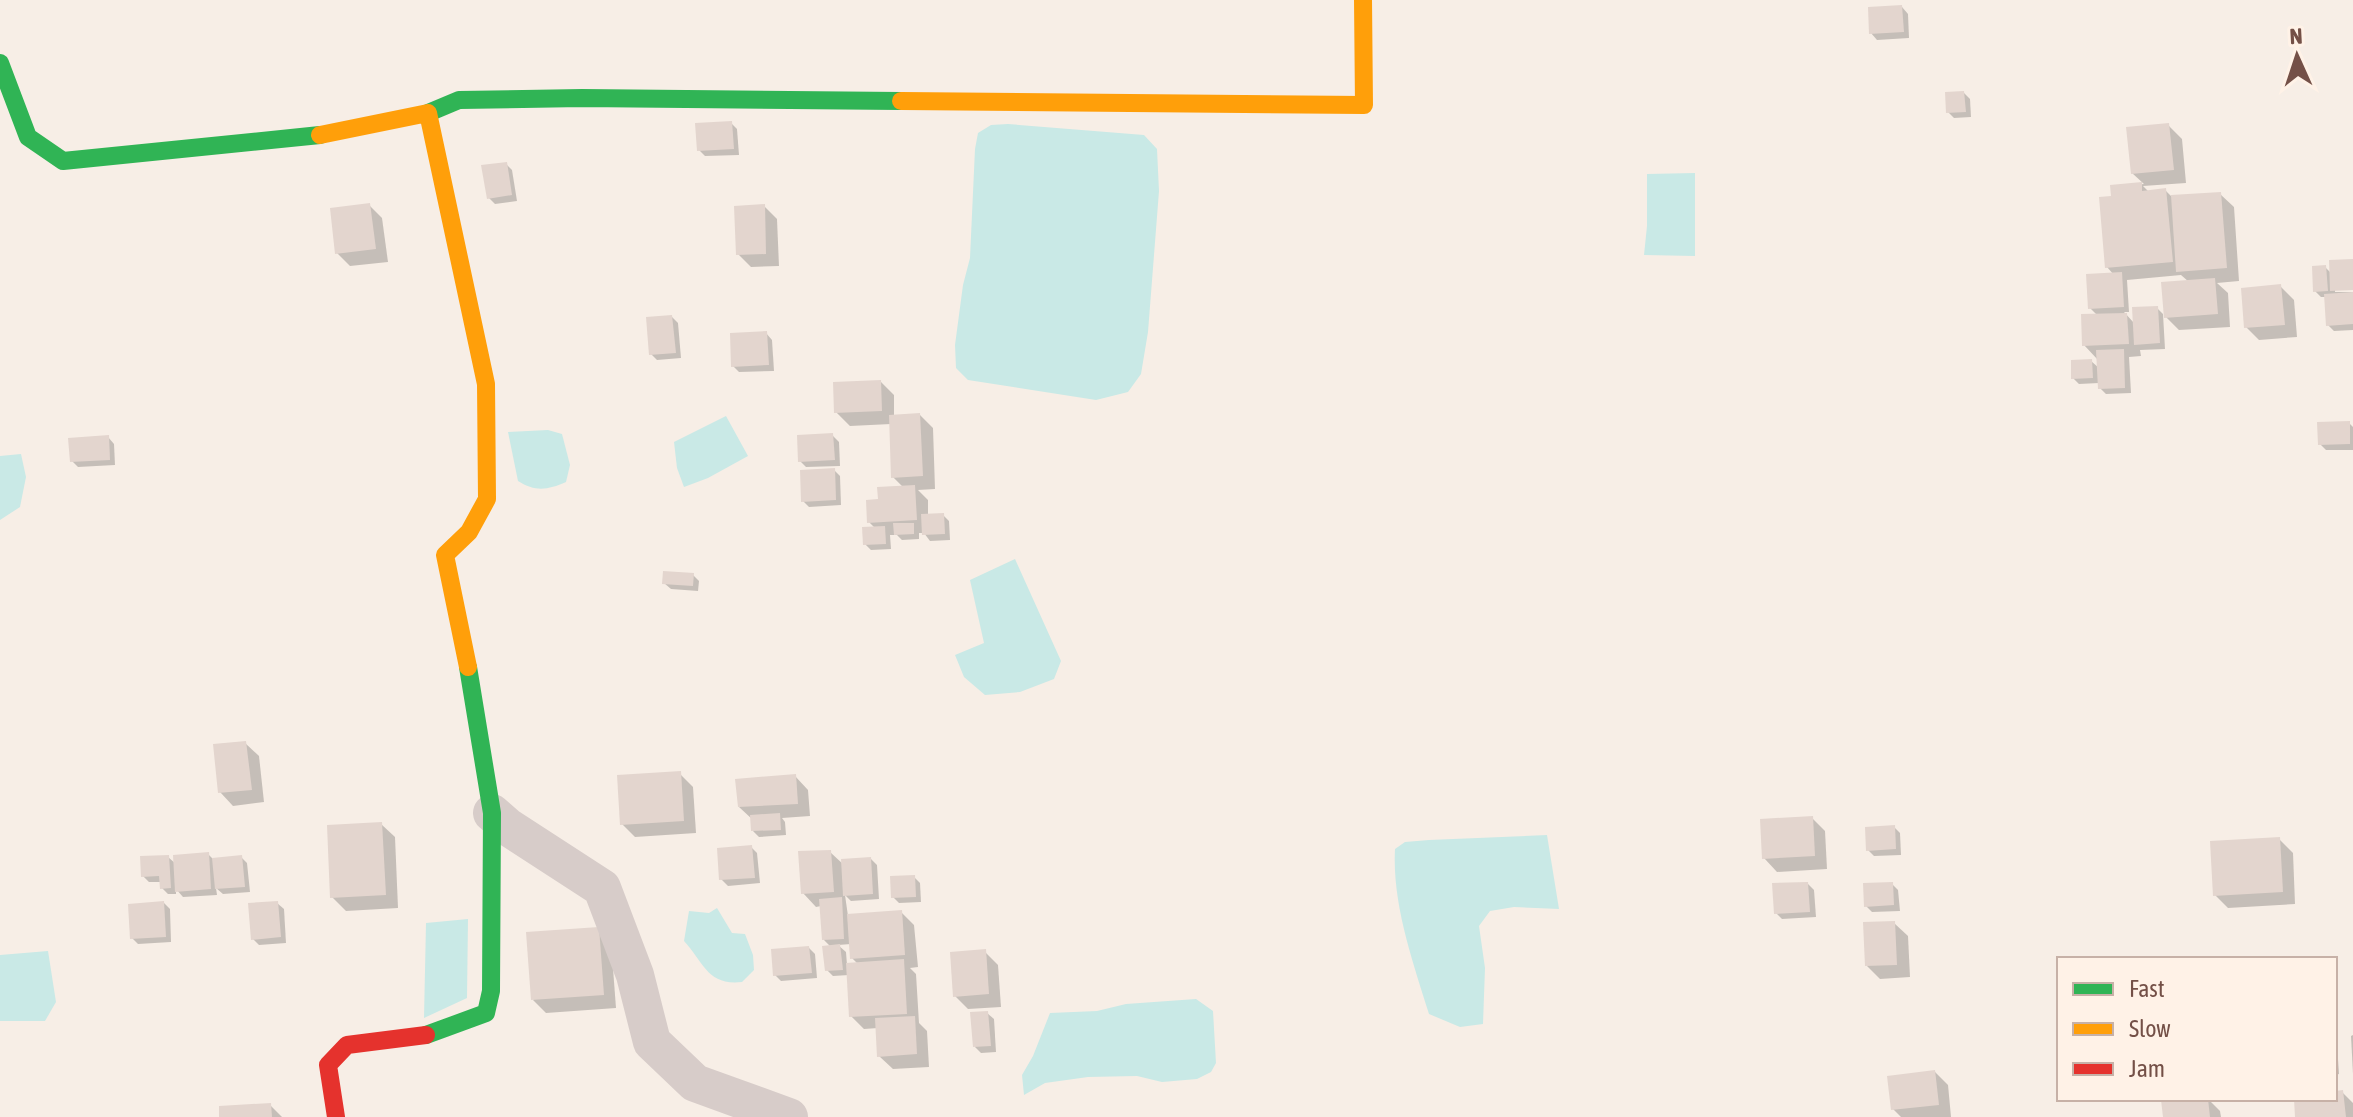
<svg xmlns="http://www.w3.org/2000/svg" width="2353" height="1117" font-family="'Asap Condensed',sans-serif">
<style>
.water{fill:#c9e9e6}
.shadow{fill:#0003;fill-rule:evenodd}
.building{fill:#e3d5ce}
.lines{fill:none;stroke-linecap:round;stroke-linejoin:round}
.street{stroke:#d7ccc9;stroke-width:38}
.fast{stroke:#30b455;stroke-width:18}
.slow{stroke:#ff9f0a;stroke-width:18}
.jam{stroke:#e5322d;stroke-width:18}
</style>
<rect width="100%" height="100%" fill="#f7eee6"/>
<g class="water">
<path d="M1008,124L1144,135L1157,149L1159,191L1148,332L1141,374L1128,392L1096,400L968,380L956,368L955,345L963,285L970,258L975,149L978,133L991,125Z"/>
<path d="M1695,173V256L1644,255L1647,226V174Z"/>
<path d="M726,416L748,456L708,478L684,487L677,468L674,442Z"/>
<path d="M548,430L562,434L570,465L566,482C548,490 535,492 518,481L508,432Z"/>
<path d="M21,454L26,477L20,507L0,520V456Z"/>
<path d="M1015,559L1061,661L1054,679L1020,692L985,695L964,677L955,655L984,643L970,580Z"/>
<path d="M1547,835L1559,909L1514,907L1490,911L1479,926L1485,968L1483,1024L1460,1027L1429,1014C1413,962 1392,904 1395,849L1405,842L1429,840Z"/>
<path d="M717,908L732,933L745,934L753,955L754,970L742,982C708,986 704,963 684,941L689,911L709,913Z"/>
<path d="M468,919L467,998L424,1018L426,923Z"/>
<path d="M48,951L56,1002L45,1021H0V955Z"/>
<path d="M1196,999L1213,1011L1216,1063L1211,1072L1197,1079L1162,1082L1137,1076L1088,1077L1045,1083L1024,1095L1022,1075L1033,1056L1050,1013L1097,1011L1126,1004Z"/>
</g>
<g class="shadow">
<path d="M1902,7L1908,14L1909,38L1877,40L1871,33Z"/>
<path d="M1964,93L1970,99L1971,117L1954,118L1948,112Z"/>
<path d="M731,123L737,129L739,155L705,156L699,150Z"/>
<path d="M2169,126L2182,139L2186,183L2143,186L2149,192L2166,191L2172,197L2220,194L2234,207L2239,281L2217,283L2228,293L2230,327L2179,330L2166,317L2189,282L2181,275L2127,280L2129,312H2124L2134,323L2157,308L2163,314L2165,349L2140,350L2141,356L2129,357L2131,393L2106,394L2100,388L2099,383L2079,384L2073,378L2091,361L2099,368L2098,360L2084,345L2098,316L2090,308L2114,275L2107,267L2113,187L2144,184L2132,173Z"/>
<path d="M506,164L512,170L517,201L495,204L489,198Z"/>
<path d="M369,205L382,218L388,262L350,266L337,253Z"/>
<path d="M764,206L777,219L779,266L751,267L738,254Z"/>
<path d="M2353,261V288H2335V292H2353V330L2334,331L2328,325L2326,297H2321L2315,291L2325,267L2331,273Z"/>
<path d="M2281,287L2294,300L2297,337L2259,340L2246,327Z"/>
<path d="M672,317L678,323L681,358L657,360L651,354Z"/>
<path d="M766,333L772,340L774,371L739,372L733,366Z"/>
<path d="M881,382L894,395V416L920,415L933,428L935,489L918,490L928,500V516L943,515L949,521L950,540L930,541L924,533H919V539L902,540L897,535H890L891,549L871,550L865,544L875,528L869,522L880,501L903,487L893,477L891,424L850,426L836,412Z"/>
<path d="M2349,423L2353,427V450H2326L2320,444Z"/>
<path d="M832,435L839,442L840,466L806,467L800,461Z"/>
<path d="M108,437L114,444L115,465L78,467L72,461Z"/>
<path d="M834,470L840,476L841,505L809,507L803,501Z"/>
<path d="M693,575L699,581L698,591L671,589L664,583Z"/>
<path d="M245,743L259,756L264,802L233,806L220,792Z"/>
<path d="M680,774L693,787L696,833L635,837L622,824Z"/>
<path d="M795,776L808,790L810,816L782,818L785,822L786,835L759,837L753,831V820L739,807Z"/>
<path d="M1812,818L1825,831L1827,869L1777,872L1764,858Z"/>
<path d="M381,824L395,837L398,908L346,911L332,897Z"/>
<path d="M1894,827L1900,833L1901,855L1874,856L1868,850Z"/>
<path d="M2279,839L2293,853L2295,904L2228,908L2215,895Z"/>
<path d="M751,847L757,853L760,883L728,886L721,879Z"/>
<path d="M830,852L844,865L871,859L877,865L879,899L851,901L845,895L848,916L901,912L914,925L918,967L910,968L916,974L919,1023L927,1031L929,1067L893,1069L879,1056L878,1028L864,1029L851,1016L849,975L833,976L827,970L831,947L824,940L821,906L816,907L803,893ZM851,944L852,958L858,964L847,965L846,952L838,945Z"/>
<path d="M208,854L214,860L241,857L247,863L250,892L223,894L216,888L217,895L183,897L176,889V894H168L162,888V882H149L143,876L168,857L176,864Z"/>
<path d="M914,877L920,883L921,902L899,903L893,897Z"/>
<path d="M1808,884L1814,890L1816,917L1782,919L1776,913Z"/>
<path d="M1892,884L1898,890L1900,911L1872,912L1866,906Z"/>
<path d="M164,903L170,909L171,942L138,944L132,938Z"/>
<path d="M277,903L284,909L286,943L259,945L253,939Z"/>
<path d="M1894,923L1908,936L1910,977L1880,979L1867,966Z"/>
<path d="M598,929L611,942L616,1008L546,1013L533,1000Z"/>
<path d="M809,948L815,954L817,978L781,981L775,975Z"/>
<path d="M985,952L998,965L1001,1007L968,1009L955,996Z"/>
<path d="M987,1013L994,1019L996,1052L981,1053L975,1047Z"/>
<path d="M2335,1014L2339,1074L2335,1075Z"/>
<path d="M2353,1035V1074L2351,1036Z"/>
<path d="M1935,1072L1948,1085L1951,1117H1901L1893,1109Z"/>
<path d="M2342,1092L2353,1103V1117H2297L2296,1099H2335V1093Z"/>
<path d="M2208,1099L2220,1111L2221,1117H2165L2163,1102Z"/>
<path d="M270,1105L282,1117H221Z"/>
</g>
<g class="building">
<path d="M1902,5L1904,32L1869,34L1868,7Z"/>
<path d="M1964,91L1966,112L1946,113L1945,92Z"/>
<path d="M732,121L734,149L697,151L695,123Z"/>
<path d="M2169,123L2174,170L2131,174L2126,127Z"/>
<path d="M507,162L512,195L487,199L481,165Z"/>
<path d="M2142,182V191L2166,188L2173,262L2105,268L2099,197L2111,196L2110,185Z"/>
<path d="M2221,192L2227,268L2176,272L2171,195Z"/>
<path d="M370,203L376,249L335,254L330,208Z"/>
<path d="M765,204L766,254L736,255L734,206Z"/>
<path d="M2353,259V290L2330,291L2329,260Z"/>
<path d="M2326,265L2328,291L2313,292L2312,266Z"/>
<path d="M2122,272L2124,307L2088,309L2086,274Z"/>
<path d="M2215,278L2218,314L2164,318L2161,282Z"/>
<path d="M2281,284L2285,325L2244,328L2241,288Z"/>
<path d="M2353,292V324L2326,326L2324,294Z"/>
<path d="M2158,306L2160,343L2134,345L2132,307Z"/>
<path d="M2127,313L2129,344L2082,346L2081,314Z"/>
<path d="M672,315L676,353L649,355L646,317Z"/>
<path d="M767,331L769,365L731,367L730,333Z"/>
<path d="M2124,349L2125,388L2098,389L2096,350Z"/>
<path d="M2092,359L2093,378L2071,379V360Z"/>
<path d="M881,380L882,411L834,413L833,382Z"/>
<path d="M920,413L923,476L891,478L889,415Z"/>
<path d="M2350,421V444L2318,445L2317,422Z"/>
<path d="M833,433L835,460L798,462L797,435Z"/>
<path d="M109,435L110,460L70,462L68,438Z"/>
<path d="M835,468L836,500L801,502L800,470Z"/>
<path d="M915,485L917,520L867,523L866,500L878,499L877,487Z"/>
<path d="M944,513L945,534L922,535L921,514Z"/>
<path d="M893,523H914V534L894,535Z"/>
<path d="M885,526L886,544L863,545L862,527Z"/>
<path d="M663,571L694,573L693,586L662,584Z"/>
<path d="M246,741L252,790L218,793L213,744Z"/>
<path d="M681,771L684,821L620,825L617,775Z"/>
<path d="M796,774L798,804L738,807L735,779Z"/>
<path d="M780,813L781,830L751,831L750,815Z"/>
<path d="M1813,816L1815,856L1762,859L1760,819Z"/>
<path d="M382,822L386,895L330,898L327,825Z"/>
<path d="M1895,825L1896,849L1866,851L1865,827Z"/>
<path d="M2280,837L2283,892L2213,896L2210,841Z"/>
<path d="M752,845L755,878L719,880L717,848Z"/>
<path d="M831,850L834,892L801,894L798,851Z"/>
<path d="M209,852L211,889L175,892L173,855Z"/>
<path d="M169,855L171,888L160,889L159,876L141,877L140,856Z"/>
<path d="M242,855L245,887L215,889L212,858Z"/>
<path d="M871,857L873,894L843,896L841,859Z"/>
<path d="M915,875L916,897L891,898L890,876Z"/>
<path d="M1808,882L1810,912L1774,914L1772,883Z"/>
<path d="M1893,882L1894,905L1864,907L1863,883Z"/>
<path d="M842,897L844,939L822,940L819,899Z"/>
<path d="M164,901L166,937L130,939L128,904Z"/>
<path d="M278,901L281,937L251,940L248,903Z"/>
<path d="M902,910L905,955L850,959L847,914Z"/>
<path d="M1895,921L1897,965L1865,966L1863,922Z"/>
<path d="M599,927L604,995L531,1000L526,932Z"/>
<path d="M840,944L843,970L825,971L822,946Z"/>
<path d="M809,946L812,973L773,976L771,949Z"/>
<path d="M986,949L989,994L953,997L950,952Z"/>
<path d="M904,959L907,1014L849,1017L846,963Z"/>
<path d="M988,1011L991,1046L973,1047L970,1012Z"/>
<path d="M915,1016L917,1054L877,1057L875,1018Z"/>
<path d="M1935,1070L1939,1105L1891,1110L1887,1076Z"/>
<path d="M2343,1090L2346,1117H2295L2294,1099H2335V1091Z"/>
<path d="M2208,1099L2210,1117H2163L2161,1100Z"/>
<path d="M271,1103L272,1117H219V1106Z"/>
</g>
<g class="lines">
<path class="street" d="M492,813L508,827L602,888L635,975L652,1042L695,1083L789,1117"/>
<g class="fast">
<path d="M0,63L28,137L63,161L320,135"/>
<path d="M428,113L459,100L582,98L901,101"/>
<path d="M426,1035L486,1013L491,991L492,813L468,667"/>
</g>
<g class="slow">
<path d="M901,101L1364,105L1363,0"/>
<path d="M320,135L428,113L486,384L487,499L469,532L445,555L468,667"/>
</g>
<path class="jam" d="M336,1117L328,1065L347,1045L426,1035"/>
</g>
<rect x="2057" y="957" width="280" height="144" fill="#fff2e7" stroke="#c7b1a7" stroke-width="2"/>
<rect x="2073" y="983" width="40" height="12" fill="#30b455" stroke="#c7b1a7" stroke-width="2"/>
<text x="2129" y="997" font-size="24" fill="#745047">Fast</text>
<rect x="2073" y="1023" width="40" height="12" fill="#ff9f0a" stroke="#c7b1a7" stroke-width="2"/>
<text x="2129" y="1037" font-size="24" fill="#745047">Slow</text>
<rect x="2073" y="1063" width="40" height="12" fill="#e5322d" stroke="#c7b1a7" stroke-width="2"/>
<text x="2129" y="1077" font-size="24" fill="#745047">Jam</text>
<g transform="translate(2297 56) rotate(357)" stroke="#fff2e7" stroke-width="6" paint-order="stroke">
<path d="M0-6L14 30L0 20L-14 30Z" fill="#745047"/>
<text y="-12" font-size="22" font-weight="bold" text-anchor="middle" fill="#745047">N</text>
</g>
</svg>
